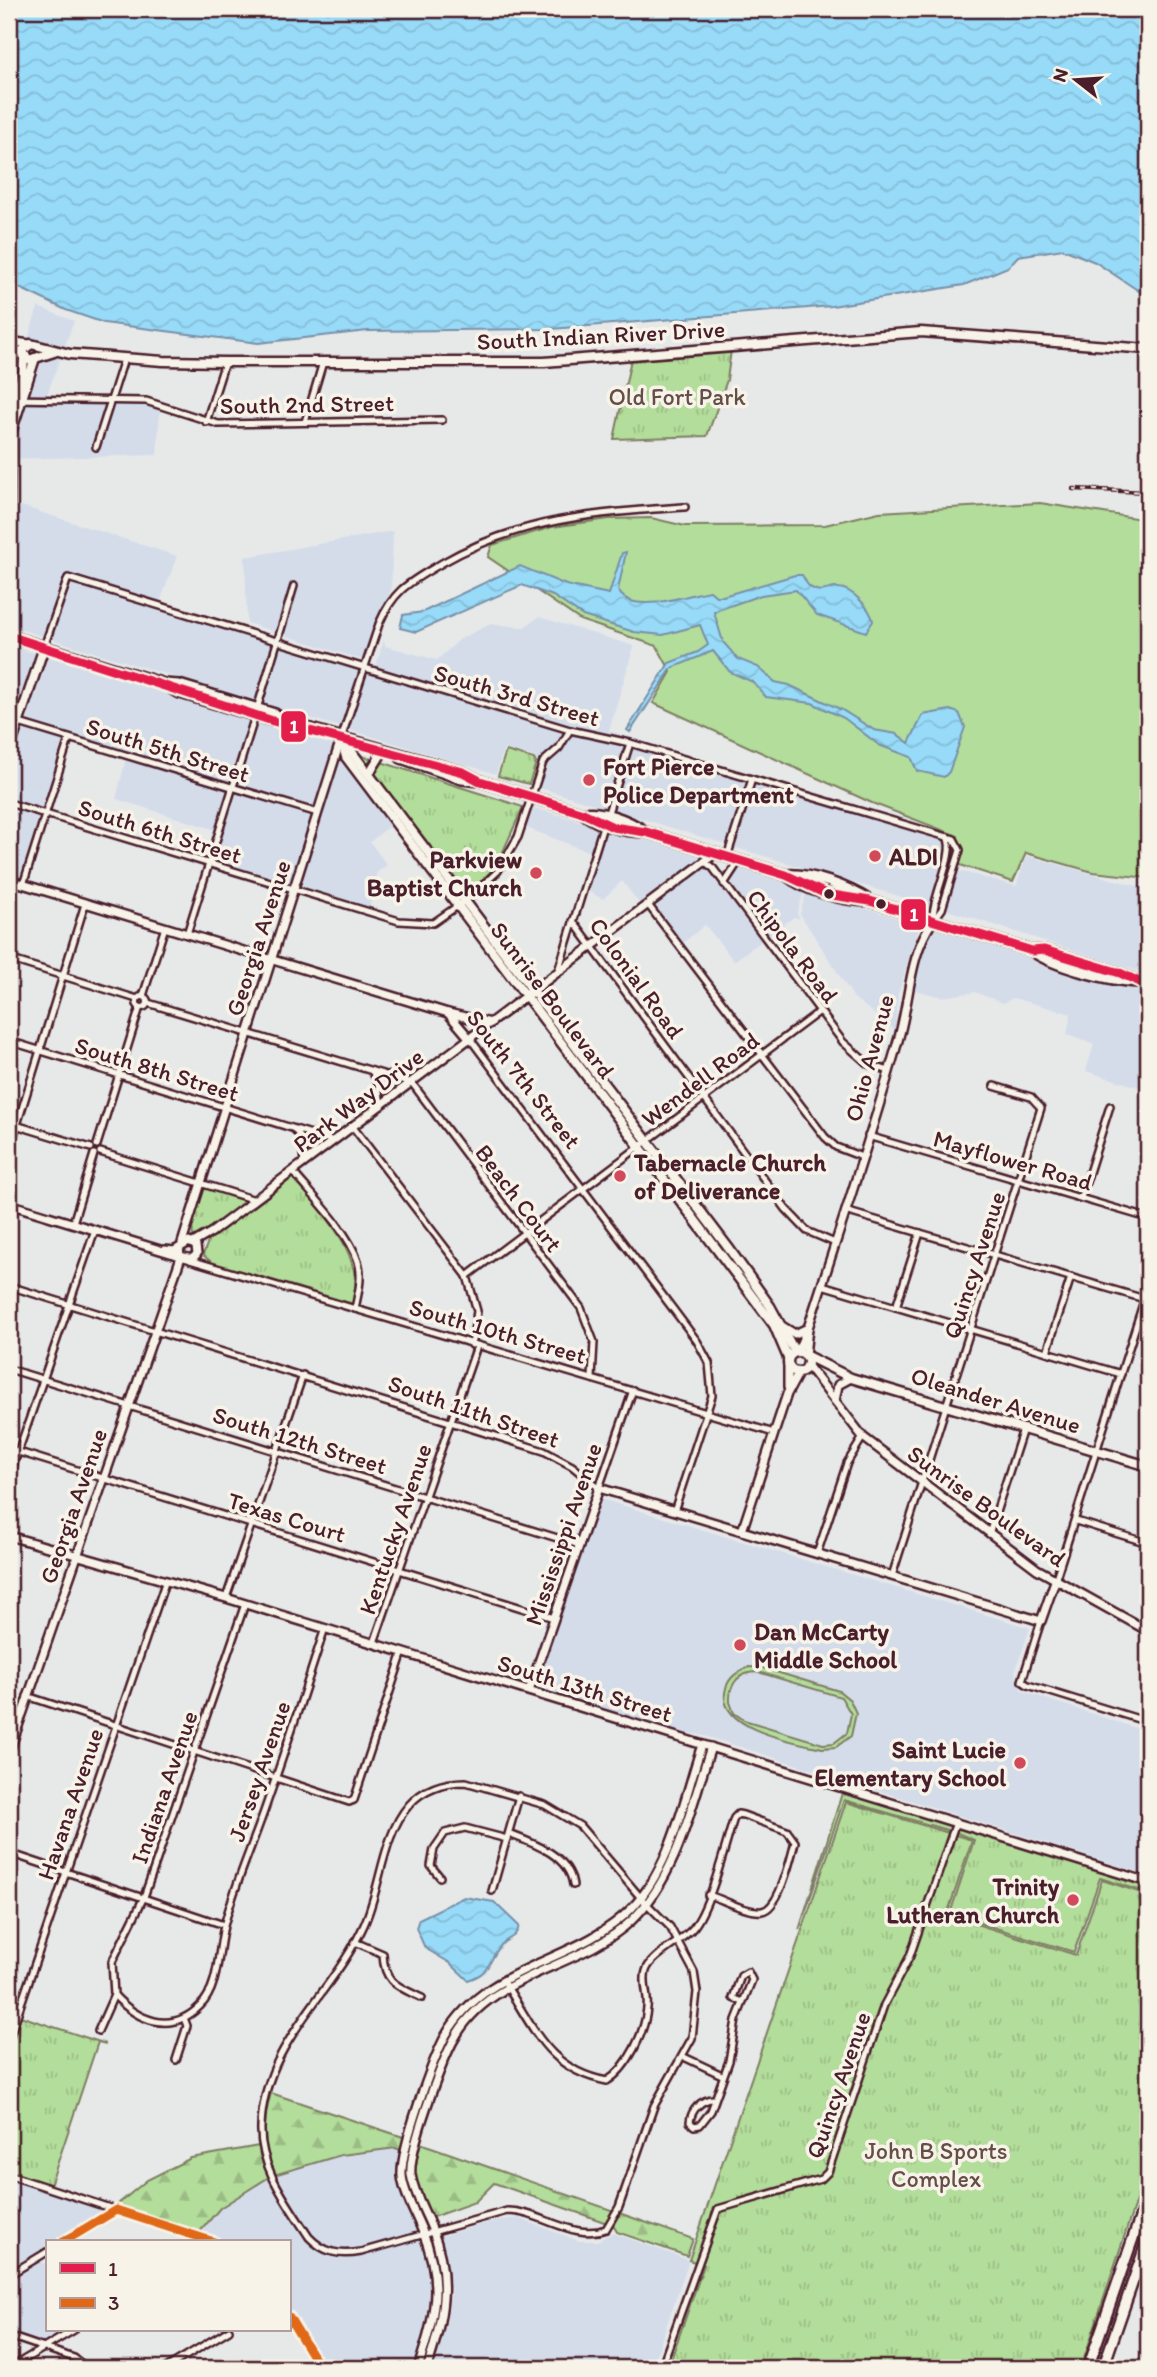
<svg xmlns="http://www.w3.org/2000/svg" width="1157" height="2377" font-family="Itim,sans-serif">
<style>
.built{fill:#d4dcea}
.grass{fill:#b3dd9a;stroke:#7e7e62;stroke-width:2;fill-rule:evenodd}
.forest{fill:url(#forest-firs);stroke:#7e7e62;stroke-width:2}
.park{fill:url(#park-tufts);stroke:#7e7e62;stroke-width:2}
.water{fill:url(#water-waves);stroke:#7890a7;stroke-width:2}
.lines{fill:none;stroke-linecap:round;stroke-linejoin:round}
.minor-casing{stroke:#4a1f2b;stroke-width:10}
.tertiary-casing{stroke:#4a1f2b;stroke-width:12}
.secondary-casing{stroke:#4a1f2b;stroke-width:13}
.primary-casing{stroke:#4a1f2b;stroke-width:14}
.minor{stroke:#f7f3e8;stroke-width:5}
.tertiary{stroke:#f7f3e8;stroke-width:7}
.secondary{stroke:#f7f3e8;stroke-width:8}
.primary{stroke:#f7f3e8;stroke-width:9}
.rail-casing{stroke:#4a1f2b;stroke-width:4.5}
.rail{stroke:#f7f3e8;stroke-width:2;stroke-dasharray:5;stroke-linecap:butt}
.bus-1-casing{stroke:#f7f3e8;stroke-width:14}
.bus-2-casing{stroke:#f7f3e8;stroke-width:14}
.bus-1{stroke:#e31d4c;stroke-width:9}
.bus-2{stroke:#e06816;stroke-width:9}
.poi-dot{fill:#d1495b;stroke:#f7f3e8;stroke-width:2.5}
.bus-dot{fill:#4a1f2b;stroke:#f7f3e8;stroke-width:2.5}
.labels{text-anchor:middle;dominant-baseline:central;stroke-width:7;stroke-linejoin:round;paint-order:stroke}
.street-label{font-size:24px;fill:#4a1f2b;stroke:#f7f3e8}
.park-label{font-size:24px;fill:#644e47;stroke:#f7f3e8}
.poi-label{font-size:24px;font-weight:bold;fill:#4a1f2b;stroke:#f7f3e8;text-anchor:start}
.line-badge{stroke:#f7f3e8;stroke-width:2.5}
.badge-label{font-size:19px;text-anchor:middle;font-weight:bold;fill:#fff}
</style>
<defs>
<pattern id="forest-firs" width="22" height="20" patternUnits="userSpaceOnUse" patternTransform="scale(1.75)"><rect width="22" height="20" fill="#b3dd9a"/><path d="M5 1l3.5 6h-7zM16 11l3.5 6h-7z" fill="#9bbd85"/></pattern>
<pattern id="park-tufts" width="24" height="20" patternUnits="userSpaceOnUse" patternTransform="scale(1.75)"><rect width="24" height="20" fill="#b3dd9a"/><path d="M3 7l-1-3M5 7V3M7 7l1-3M15 17l-1-3M17 17v-4M19 17l1-3" fill="none" stroke="#9bbd85"/></pattern>
<pattern id="water-waves" width="16" height="10" patternUnits="userSpaceOnUse" patternTransform="scale(1.75)"><rect width="16" height="10" fill="#97dbf9"/><path d="M0 5q4-4 8 0t8 0" fill="none" stroke="#84bcd6"/></pattern>
</defs>
<rect width="100%" height="100%" fill="#e7e9e9"/>
<filter id="ink" filterUnits="userSpaceOnUse"><feTurbulence type="fractalNoise" baseFrequency=".0143" numOctaves="2"/><feDisplacementMap in="SourceGraphic" scale="14" xChannelSelector="R" yChannelSelector="G"/><feConvolveMatrix kernelMatrix="1 2 1 2 8 2 1 2 1" color-interpolation-filters="sRGB"/></filter>
<g filter="url(#ink)">
<g class="built">
<path d="M38,307L74,321L63,351L27,342Z"/>
<path d="M45,356H61L46,397L25,396L36,360Z"/>
<path d="M23,402H108L92,448L97,450L114,402L146,404L160,409L157,455L12,459L13,431Z"/>
<path d="M12,503L177,556L160,602L193,613L66,575L45,637L9,626Z"/>
<path d="M393,531L391,590L362,660L247,623L245,557Z"/>
<path d="M70,582L274,643L256,702L51,639Z"/>
<path d="M539,617L634,646L609,731L951,836L375,669L384,640L385,646L437,660L460,639L490,624L524,627Z"/>
<path d="M9,645L38,654L16,719L9,717Z"/>
<path d="M280,645L360,669L342,728L262,703Z"/>
<path d="M43,655L250,719L230,784L21,721Z"/>
<path d="M366,672L566,732L557,746L539,763L534,757L504,749L496,774L347,729Z"/>
<path d="M256,721L336,746L316,811L236,786Z"/>
<path d="M20,726L65,740L43,811L9,800V761Z"/>
<path d="M572,733L626,745L607,808L537,787L545,763L561,750Z"/>
<path d="M632,747L748,781L728,845L613,810Z"/>
<path d="M341,750L393,823L370,842L387,865L377,872L369,910L297,888Z"/>
<path d="M126,758L228,789L216,830L116,799Z"/>
<path d="M754,783L948,841L929,905L733,847Z"/>
<path d="M234,791L314,816L291,887L212,863Z"/>
<path d="M9,806L41,816L21,881L9,877Z"/>
<path d="M531,807L601,827L592,853L524,827Z"/>
<path d="M607,828L705,858L642,907L622,881L603,899L587,891Z"/>
<path d="M1027,856L1148,889V974L944,909L956,870L1016,886Z"/>
<path d="M707,864L763,940L734,961L705,925L683,943L655,905Z"/>
<path d="M737,868L805,888L797,913L800,919L794,917L768,936L728,884Z"/>
<path d="M807,890L920,925L898,994L895,1030L854,998L800,914Z"/>
<path d="M932,928L1148,994V1090L1086,1071L1094,1044L1067,1034L1071,1014L1013,998L1003,1003L975,992L942,997L911,989Z"/>
<path d="M601,1499L1030,1628L1015,1672L1022,1691L1148,1732V1875L705,1736L676,1731L536,1688Z"/>
<path d="M396,2148L402,2151L399,2163L420,2232L360,2249L340,2252L319,2243L274,2175L341,2155Z"/>
<path d="M269,2177L307,2239L328,2254L351,2257L422,2237L433,2281L429,2325L414,2368H323L289,2312V2242H223L198,2234L220,2208Z"/>
<path d="M9,2178L108,2210L57,2242H47V2248L9,2271Z"/>
<path d="M518,2218L579,2241H597L613,2233L689,2260L652,2368H433L447,2321L451,2290L441,2236L498,2220Z"/>
<path d="M38,2261L47,2264V2330L64,2332L43,2345L9,2333V2278Z"/>
</g>
<g class="grass">
<path d="M1040,503L1148,520V878L1093,872L1026,853L1013,882L951,862L958,836L872,803L653,703L671,672L657,646L580,620L488,557L492,545L552,527L609,519L651,518L685,526L825,525L879,512Z"/>
<path d="M749,1667L763,1668L839,1691L850,1700L856,1713L851,1736L836,1747L822,1748C794,1742 714,1729 726,1688C729,1677 738,1671 749,1667ZM758,1672L841,1697L851,1714L847,1733L834,1743L823,1744L744,1720L734,1713L730,1702C729,1683 739,1672 758,1672Z"/>
</g>
<g class="forest">
<path d="M271,2093L406,2138L402,2151L396,2148L341,2155L274,2175C263,2147 262,2122 271,2093Z"/>
<path d="M420,2143L614,2211L607,2223L494,2183L475,2202L430,2218L414,2174Z"/>
<path d="M259,2146L269,2177L220,2208L198,2234L118,2204L147,2180L191,2158Z"/>
<path d="M619,2213L693,2239L687,2256L617,2232L613,2225Z"/>
</g>
<g class="park">
<path d="M731,350L727,380L707,436L614,439L631,359Z"/>
<path d="M506,751L534,759L536,763L529,784L498,776Z"/>
<path d="M359,755L523,807L497,865L468,895Z"/>
<path d="M291,1178H295C323,1215 364,1251 354,1302L349,1305L215,1265L203,1255L209,1239Z"/>
<path d="M204,1186L249,1201L193,1240L192,1220Z"/>
<path d="M843,1790L952,1823L950,1831L844,1800L799,1930Z"/>
<path d="M846,1802L972,1840L947,1915L1076,1955L1102,1880L1148,1895V2164L1081,2368H668L704,2265L689,2260Z"/>
<path d="M958,1825L1148,1885V1893L1100,1878L1074,1952L950,1914L974,1840L955,1832Z"/>
<path d="M20,2016L106,2044L98,2042L50,2186L9,2172V2049Z"/>
</g>
<g class="water">
<path d="M9,9H1148V297L1095,262L1063,249L1018,256L1008,267L964,285L832,306L551,329L368,331L258,343L104,323L66,310L9,283Z"/>
<path d="M626,552L618,590C631,617 687,594 710,591L716,596H723L795,575H802C807,582 806,587 816,590C823,593 831,587 838,588C852,588 871,609 873,621L866,632L817,615L796,590L761,595L718,610L714,612L723,642L738,659L758,667L775,682L789,685L842,710L874,730L897,734L909,743L923,715L950,710L959,713L965,727L949,772L944,777L917,771L911,757L879,745L844,718L812,703L766,697L753,682L730,672L713,651L672,668L630,732L627,730L669,663L698,652L708,645L700,625L663,635L634,632L583,616L553,596L522,585L416,632L400,628L403,615L423,612L520,566L566,585L609,594L622,553Z"/>
<path d="M464,1897L494,1902L519,1926C516,1939 508,1937 501,1945C488,1961 491,1973 468,1980L450,1963L425,1948L416,1928L419,1919Z"/>
</g>
<g class="lines">
<g class="minor-casing">
<g id="minor">
<path d="M9,399L146,401L218,424L442,420"/>
<path d="M206,422L225,362"/>
<path d="M305,422L323,362"/>
<path d="M96,447L124,359"/>
<path d="M44,647L68,578L570,730L630,743L954,839L960,850L942,909L933,921"/>
<path d="M257,709L294,586"/>
<path d="M9,720L318,813"/>
<path d="M341,739L379,624C394,589 410,582 442,563C520,518 597,513 685,507"/>
<path d="M9,803L399,921L433,923L469,898L498,871L518,837L543,762L559,748L570,730"/>
<path d="M607,816L630,743"/>
<path d="M727,857L752,779"/>
<path d="M705,862L713,868L843,1042L868,1064L889,1071"/>
<path d="M724,884L739,861"/>
<path d="M23,885L69,739"/>
<path d="M649,906L825,1137L836,1147L862,1157"/>
<path d="M573,921L786,1209L807,1231L835,1243"/>
<path d="M933,921C931,897 957,853 947,837"/>
<path d="M187,934L255,716"/>
<path d="M9,959L137,999"/>
<path d="M558,971L604,823"/>
<path d="M143,996L165,927"/>
<circle cx="142" cy="1002" r="5.5"/>
<path d="M148,1003L412,1083L581,1308L594,1342L592,1378"/>
<path d="M471,1040L697,1341L709,1363L712,1396L674,1511"/>
<path d="M9,1041L334,1141"/>
<path d="M372,1071L378,1083L381,1106"/>
<path d="M9,1123L91,1148"/>
<path d="M353,1127L467,1276L477,1311L472,1345"/>
<path d="M295,1130L302,1140L304,1163"/>
<path d="M868,1136L1148,1218"/>
<path d="M97,1145L140,1007"/>
<path d="M9,1151L85,904"/>
<path d="M100,1152L255,1200"/>
<path d="M293,1172C313,1196 349,1232 358,1261C363,1277 358,1293 355,1309"/>
<path d="M1081,1198L1110,1106"/>
<path d="M845,1211L1148,1300"/>
<path d="M73,1223L94,1154"/>
<path d="M190,1260L774,1433"/>
<path d="M467,1276L820,1011"/>
<path d="M822,1285L1121,1374"/>
<path d="M9,1286L544,1451L572,1466L599,1488L633,1390"/>
<path d="M896,1307L920,1233"/>
<path d="M1047,1352L1071,1277"/>
<path d="M9,1369L580,1545"/>
<path d="M9,1449L554,1618"/>
<path d="M9,1478L95,1230"/>
<path d="M1076,1521L1148,1543"/>
<path d="M989,1534L1023,1429"/>
<path d="M817,1554L847,1463L863,1437"/>
<path d="M892,1576L1041,1108L1031,1097L994,1086"/>
<path d="M1055,1581L1148,1288"/>
<path d="M226,1598L303,1375"/>
<path d="M245,1604L144,1897L112,1962L114,1995C138,2021 171,2035 200,2006C219,1988 218,1950 224,1926C235,1883 254,1842 268,1800C288,1743 306,1686 325,1628"/>
<path d="M1041,1621L1022,1681L1028,1685L1148,1722"/>
<path d="M374,1643L477,1346"/>
<path d="M27,1696L349,1802L354,1800L403,1652"/>
<path d="M466,1782L545,1805L580,1826L641,1898L670,1927L694,1972L697,1992L692,2038L654,2106L619,2207L606,2229C573,2241 541,2211 507,2211L361,2252C340,2256 324,2253 309,2237C288,2204 259,2168 261,2126C264,2042 333,1994 364,1925C381,1888 382,1836 409,1805C424,1788 445,1782 466,1782Z"/>
<path d="M509,1834C533,1843 569,1855 573,1885"/>
<path d="M9,1853L224,1925"/>
<path d="M440,1877L431,1866L434,1849L445,1833L465,1828L507,1839"/>
<path d="M492,1891L519,1796"/>
<path d="M355,1942L383,1954C384,1983 397,1986 422,1998"/>
<path d="M506,1985C535,2030 549,2070 607,2081C628,2068 645,2032 647,2008C649,1995 642,1983 646,1971C650,1956 683,1941 693,1928C710,1908 725,1846 734,1818L738,1814L743,1815L787,1831L795,1842C791,1858 779,1909 762,1911C747,1913 723,1899 708,1895"/>
<path d="M98,2031L114,1995"/>
<path d="M9,2039L166,1580"/>
<path d="M684,2057L722,2075"/>
<path d="M176,2060L187,2026L184,2018"/>
<path d="M715,2099C702,2098 691,2110 690,2122L694,2126L700,2125L711,2111L729,2061L736,2020L752,1980L748,1972L741,1976L733,1998L743,2002"/>
<path d="M9,2175L214,2242"/>
<path d="M63,2242L116,2210"/>
<path d="M9,2275L47,2252"/>
<path d="M289,2317L320,2368"/>
<path d="M9,2336L74,2358L87,2368"/>
<path d="M10,2368L74,2330"/>
<path d="M166,2368L229,2330"/>
<path d="M661,2368L718,2209L821,2179L828,2172L884,2005L910,1956L956,1822"/>
</g>
</g>
<g class="tertiary-casing">
<g id="tertiary">
<path d="M9,341L29,344"/>
<path d="M9,347L22,353"/>
<path d="M9,880L448,1013L471,1040"/>
<path d="M448,1013L491,1023"/>
<path d="M9,1204L180,1256"/>
<path d="M182,1243L341,739"/>
<path d="M193,1243L212,1232L716,853"/>
<path d="M165,1250L174,1251L189,1242L196,1246L197,1254L192,1259L180,1256L179,1248"/>
<path d="M782,1326L795,1334L808,1328"/>
<path d="M797,1352L806,1332"/>
<path d="M805,1355L808,1328C839,1231 872,1135 899,1037C910,999 909,954 933,921"/>
<path d="M807,1365L863,1437L1037,1569L1148,1631"/>
<path d="M788,1387V1366"/>
<path d="M835,1401L838,1385L851,1378"/>
<path d="M742,1531L787,1394L799,1372"/>
<path d="M9,1536L226,1598L1148,1882"/>
<path d="M529,1691L599,1488L1041,1621L1055,1581"/>
<path d="M9,1752L181,1257"/>
<path d="M418,2368C435,2316 444,2283 422,2230C415,2213 404,2194 402,2176C400,2149 433,2059 446,2035C487,1963 576,1964 631,1909C672,1867 684,1798 702,1745"/>
<path d="M427,2368C443,2321 452,2278 432,2229C425,2211 414,2194 411,2175C408,2151 440,2067 452,2043C488,1971 578,1971 632,1920C678,1876 691,1805 711,1747"/>
</g>
</g>
<g class="secondary-casing">
<g id="secondary">
<path d="M54,352L29,360L22,351L31,344L70,354L163,361L225,362H544L921,332L1148,349"/>
<path d="M9,413L23,372L24,357"/>
<path d="M9,539L10,436L35,358"/>
<path d="M341,739L346,757L774,1325L788,1358"/>
<path d="M342,739L730,1250L770,1306L795,1352"/>
<path d="M9,751L44,647"/>
<path d="M370,772L383,751"/>
<circle cx="798" cy="1362" r="10"/>
<path d="M805,1355L851,1378L1148,1466"/>
</g>
</g>
<g class="primary-casing">
<g id="primary">
<path d="M9,636L164,684L179,685L275,714L285,721"/>
<path d="M164,684L177,692L273,721L286,722L463,772L480,781"/>
<path d="M401,758L462,779L480,781L583,813C602,810 628,820 644,831"/>
<path d="M583,813C599,826 625,832 646,832L786,875C805,891 845,901 870,901"/>
<path d="M786,875C812,873 848,887 870,901L1032,951C1056,967 1107,980 1137,982"/>
<path d="M1032,951L1044,950L1120,973L1148,986"/>
<path d="M1088,2368L1148,2195"/>
<path d="M1103,2368L1148,2238"/>
</g>
</g>
<use href="#minor" class="minor"/>
<use href="#tertiary" class="tertiary"/>
<use href="#secondary" class="secondary"/>
<use href="#primary" class="primary"/>
<g class="rail-casing">
<path id="rail" d="M1073,489L1148,492"/>
</g>
<use href="#rail" class="rail"/>
<g class="bus-1-casing">
<path id="bus-1" d="M9,636L273,721L463,772L480,781L583,813L613,827L646,832L786,875L826,894L870,901L1032,951L1044,950L1120,973L1148,986"/>
</g>
<g class="bus-2-casing">
<g id="bus-2">
<path d="M63,2242L116,2210L214,2242"/>
<path d="M289,2317L320,2368"/>
</g>
</g>
<use href="#bus-1" class="bus-1"/>
<use href="#bus-2" class="bus-2"/>
</g>
</g>
<g class="poi-dot">
<circle cx="589" cy="780" r="7"/>
<circle cx="875" cy="856" r="7"/>
<circle cx="536" cy="873" r="7"/>
<circle cx="620" cy="1176" r="7"/>
<circle cx="740" cy="1645" r="7"/>
<circle cx="1020" cy="1763" r="7"/>
<circle cx="1073" cy="1900" r="7"/>
</g>
<g class="bus-dot">
<circle cx="829" cy="894" r="6"/>
<circle cx="881" cy="904" r="6"/>
</g>
<g class="labels">
<g class="street-label">
<text transform="translate(601 335) rotate(-3)">South Indian River Drive</text>
<text transform="translate(307 404) rotate(-1)">South 2nd Street</text>
<text transform="translate(517 695) rotate(16)">South 3rd Street</text>
<text transform="translate(168 750) rotate(17)">South 5th Street</text>
<text transform="translate(160 831) rotate(17)">South 6th Street</text>
<text transform="translate(258 938) rotate(-72)">Georgia Avenue</text>
<text transform="translate(793 946) rotate(53)">Chipola Road</text>
<text transform="translate(637 978) rotate(54)">Colonial Road</text>
<text transform="translate(553 1000) rotate(53)">Sunrise Boulevard</text>
<text transform="translate(869 1058) rotate(-75)">Ohio Avenue</text>
<text transform="translate(157 1069) rotate(17)">South 8th Street</text>
<text transform="translate(524 1079) rotate(52)">South 7th Street</text>
<text transform="translate(700 1079) rotate(-37)">Wendell Road</text>
<text transform="translate(358 1100) rotate(-37)">Park Way Drive</text>
<text transform="translate(1013 1160) rotate(16)">Mayflower Road</text>
<text transform="translate(519 1198) rotate(53)">Beach Court</text>
<text transform="translate(974 1265) rotate(-72)">Quincy Avenue</text>
<text transform="translate(498 1331) rotate(16)">South 10th Street</text>
<text transform="translate(996 1400) rotate(17)">Oleander Avenue</text>
<text transform="translate(474 1411) rotate(19)">South 11th Street</text>
<text transform="translate(300 1440) rotate(17)">South 12th Street</text>
<text transform="translate(73 1506) rotate(-71)">Georgia Avenue</text>
<text transform="translate(987 1506) rotate(36)">Sunrise Boulevard</text>
<text transform="translate(287 1517) rotate(17)">Texas Court</text>
<text transform="translate(395 1529) rotate(-71)">Kentucky Avenue</text>
<text transform="translate(563 1534) rotate(-71)">Mississippi Avenue</text>
<text transform="translate(585 1688) rotate(17)">South 13th Street</text>
<text transform="translate(259 1771) rotate(-71)">Jersey Avenue</text>
<text transform="translate(164 1787) rotate(-71)">Indiana Avenue</text>
<text transform="translate(70 1804) rotate(-71)">Havana Avenue</text>
<text transform="translate(838 2085) rotate(-71)">Quincy Avenue</text>
</g>
<g class="park-label">
<text x="677" y="396">Old Fort Park</text>
<text x="936" y="2150">John B Sports<tspan x="936" dy="28">Complex</tspan></text>
</g>
<g class="poi-label">
<text x="603" y="766">Fort Pierce<tspan x="603" dy="28">Police Department</tspan></text>
<text x="889" y="856">ALDI</text>
<text x="522" y="859" text-anchor="end">Parkview<tspan x="522" dy="28">Baptist Church</tspan></text>
<text x="634" y="1162">Tabernacle Church<tspan x="634" dy="28">of Deliverance</tspan></text>
<text x="754" y="1631">Dan McCarty<tspan x="754" dy="28">Middle School</tspan></text>
<text x="1006" y="1749" text-anchor="end">Saint Lucie<tspan x="1006" dy="28">Elementary School</tspan></text>
<text x="1059" y="1886" text-anchor="end">Trinity<tspan x="1059" dy="28">Lutheran Church</tspan></text>
</g>
</g>
<g class="line-badge">
<rect x="280" y="710" width="27" height="33" rx="7" fill="#e31d4c"/>
<rect x="900" y="898" width="27" height="33" rx="7" fill="#e31d4c"/>
</g>
<g class="badge-label">
<text x="294" y="733">1</text>
<text x="914" y="921">1</text>
</g>
<rect width="1157" height="2377" fill="none" stroke="#f7f3e8" stroke-width="35"/>
<rect x="18" y="18" width="1122" height="2342" fill="none" stroke="#4a1f2b" stroke-width="2.5" filter="url(#ink)"/>
<rect x="46" y="2240" width="245" height="91" fill="#f7f3e8" stroke="#b29e9c" stroke-width="2"/>
<rect x="60" y="2263" width="35" height="10" fill="#e31d4c" stroke="#b29e9c" stroke-width="2"/>
<text x="108" y="2276" font-size="21" fill="#4a1f2b">1</text>
<rect x="60" y="2298" width="35" height="10" fill="#e06816" stroke="#b29e9c" stroke-width="2"/>
<text x="108" y="2310" font-size="21" fill="#4a1f2b">3</text>
<g transform="translate(1076 80) rotate(287)" stroke="#f7f3e8" stroke-width="5" paint-order="stroke">
<path d="M0-5L12 26L0 18L-12 26Z" fill="#4a1f2b"/>
<text y="-10" font-size="19" font-weight="bold" text-anchor="middle" fill="#4a1f2b">N</text>
</g>
</svg>
